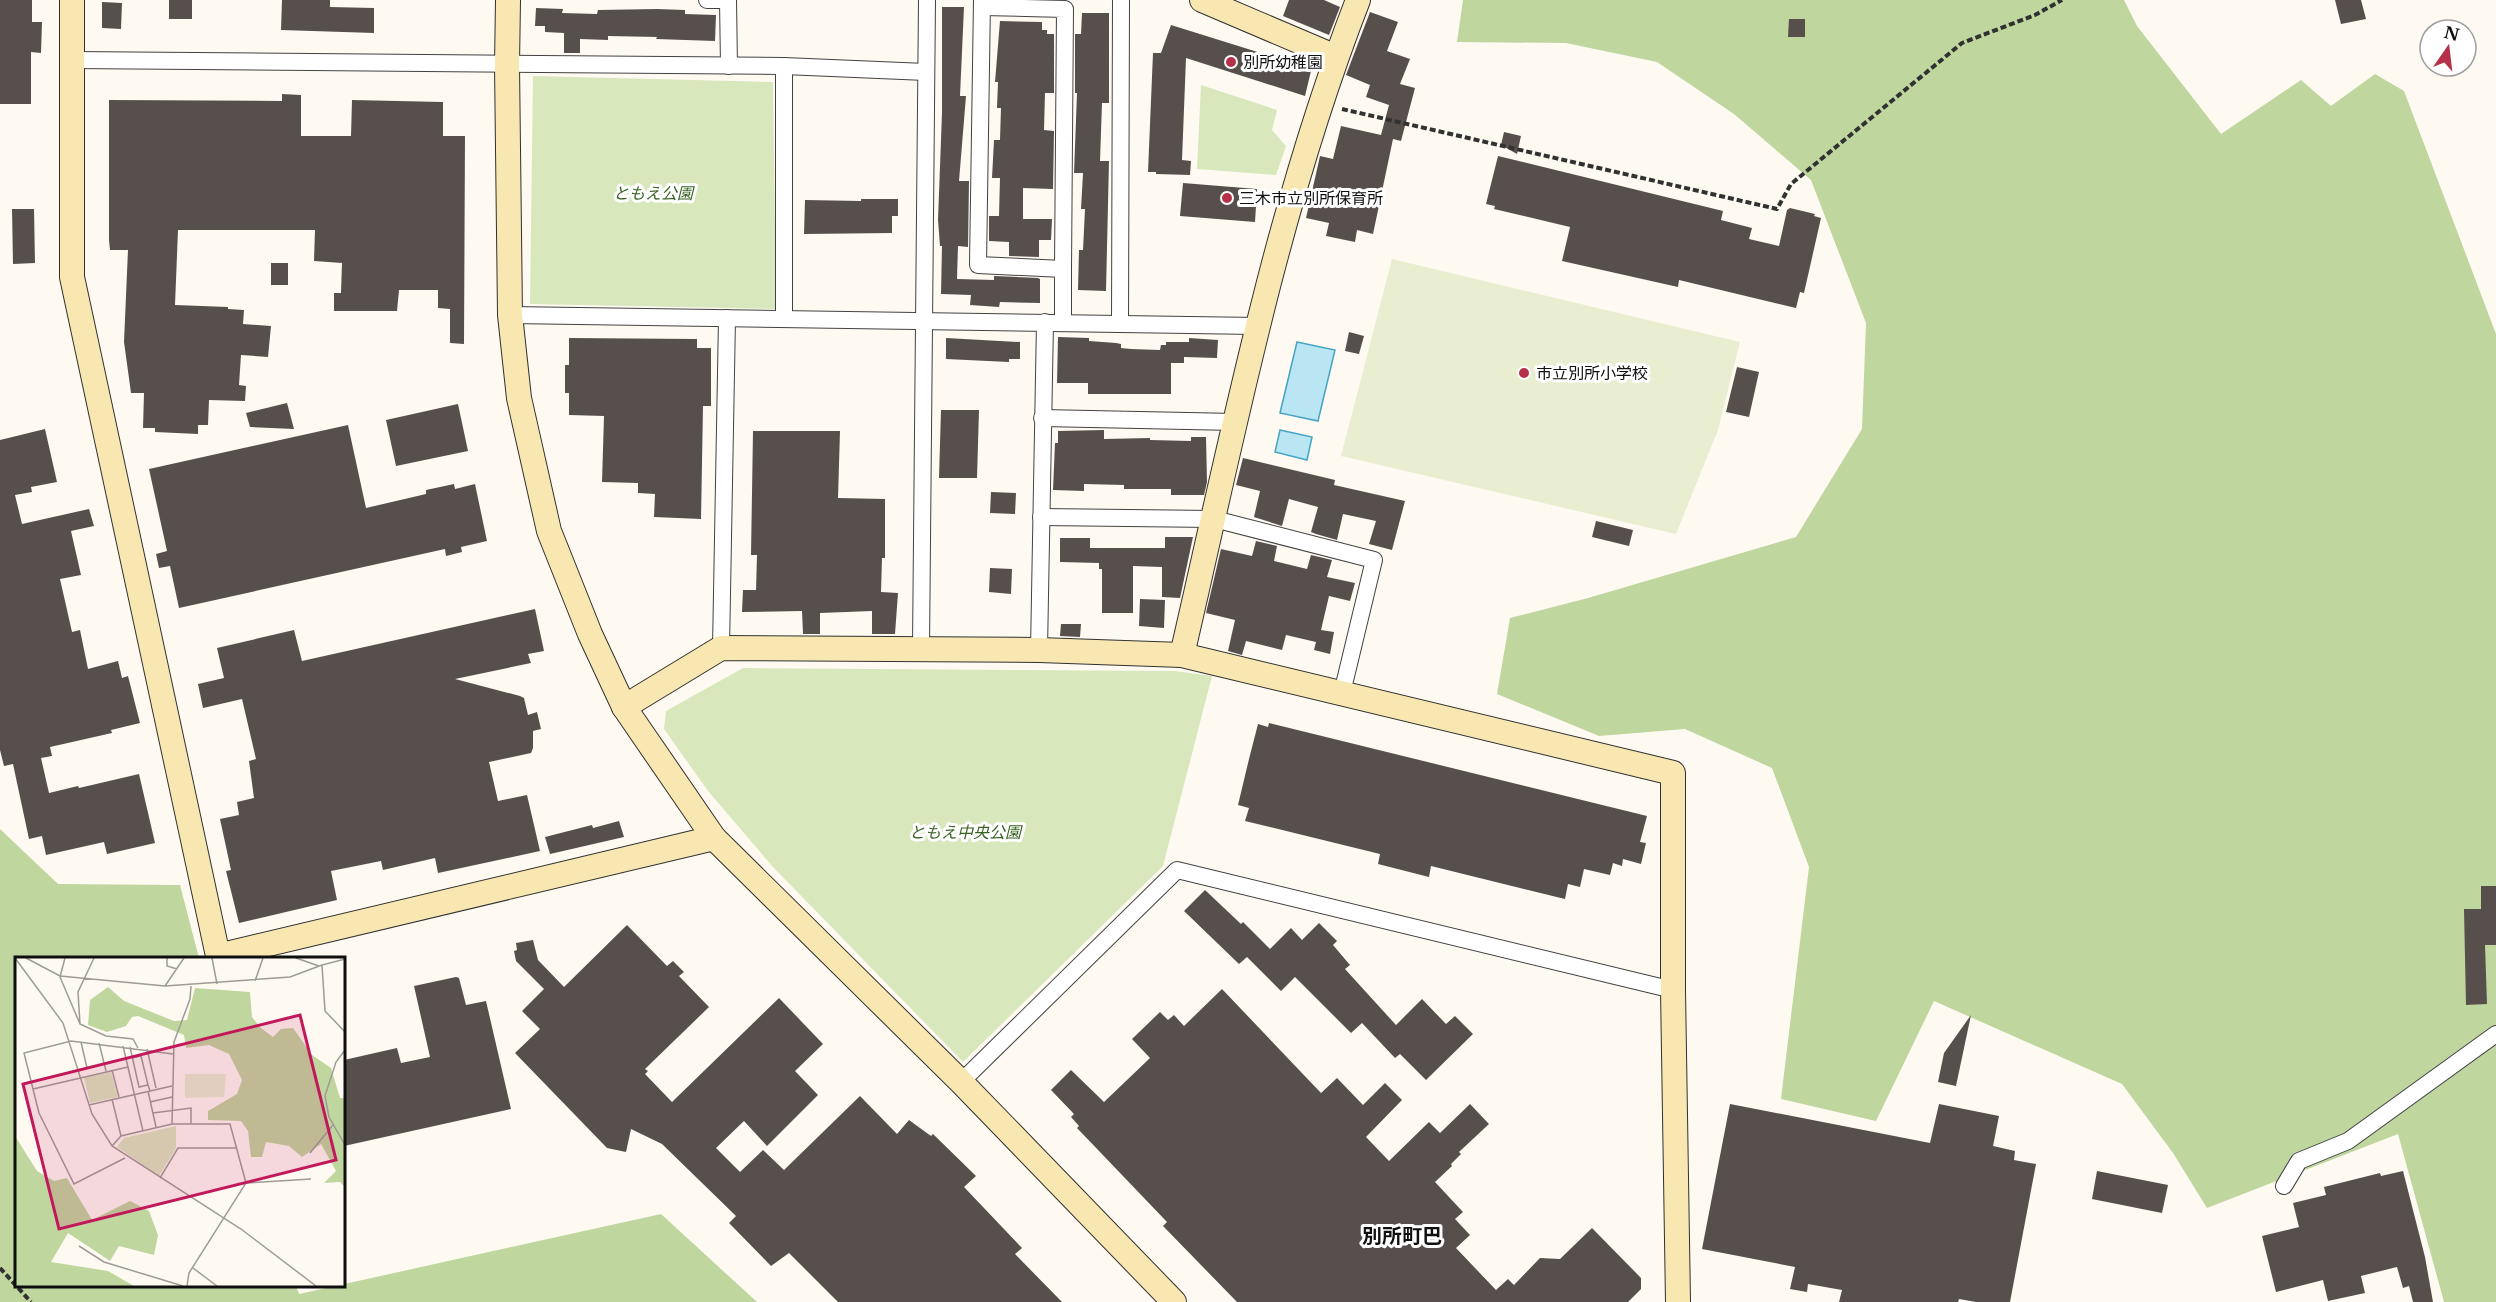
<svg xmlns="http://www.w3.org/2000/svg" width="2496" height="1302" font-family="'Libre Baskerville','Noto Sans JP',serif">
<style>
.green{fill:#d9e7bd}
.forest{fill:#bfd69e}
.pitch{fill:#e8eecf}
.water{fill:#bae5f2;stroke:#46a4c4;stroke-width:1.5}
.building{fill:#574f4c}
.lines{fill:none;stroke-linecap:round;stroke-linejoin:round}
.street-casing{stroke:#424242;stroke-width:18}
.secondary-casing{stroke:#313131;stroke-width:26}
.path{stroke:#313131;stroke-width:4;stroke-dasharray:6 3;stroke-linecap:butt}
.street{stroke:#fff;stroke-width:16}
.secondary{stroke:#f9e7b2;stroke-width:24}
.poi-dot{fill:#b5314a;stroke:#fff;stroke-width:2}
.labels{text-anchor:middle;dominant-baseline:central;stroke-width:6;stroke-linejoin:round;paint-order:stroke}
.poi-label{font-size:16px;fill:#0f0f0f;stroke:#fff;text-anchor:start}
.park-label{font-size:16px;font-style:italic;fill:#3a6323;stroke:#fff}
.quarter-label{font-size:20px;font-weight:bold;fill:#0f0f0f;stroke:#fff}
.inset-road{fill:none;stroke:#9e9c97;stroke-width:1.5}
.view{fill:#c2185b;fill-opacity:0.15;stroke:#c2185b;stroke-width:3}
.inset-edge{fill:none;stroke:#0f0f0f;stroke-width:3}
</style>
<rect width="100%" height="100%" fill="#fefaf2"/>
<g class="green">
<path d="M533,76L773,82L776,309L530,304Z"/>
<path d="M1201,85L1277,110L1272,130L1286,146L1276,175L1197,169Z"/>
<path d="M743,668L1175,671L1212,676L1163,866L963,1062L773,867L708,791L664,729L666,711Z"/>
</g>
<g class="forest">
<path d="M1463,0H2124L2137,26L2221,134L2301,80L2331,106L2375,74L2404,91L2496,334V1302H2444L2398,1134L2207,1208L2173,1153L2122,1084L1934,1001L1876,1121L1781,1099L1809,867L1772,768L1685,729L1599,736L1497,694L1510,618L1588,598L1796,537L1862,429L1866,323L1811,180L1734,114L1657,62L1566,43L1457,42Z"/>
<path d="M0,829L58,884L180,885L199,958H16V1286H296L299,1294L661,1214L757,1302H0Z"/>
</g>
<path class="pitch" d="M1392,259L1740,342L1718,430L1676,534L1341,456Z"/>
<g class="water">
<path d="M1297,342L1335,350L1318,421L1280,413Z"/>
<path d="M1280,430L1312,437L1307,460L1275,452Z"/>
</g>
<g class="building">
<path d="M0,0H32V22H42L41,53L31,52V104H0Z"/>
<rect x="169" y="0" width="23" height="19"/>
<path d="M282,0H330V7L374,8V33L281,30Z"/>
<path d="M1289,0H1324L1340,7L1329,35L1283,16Z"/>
<path d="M2335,0H2361L2366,19L2341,24Z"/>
<path d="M102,2L122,3L121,29L102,28Z"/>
<path d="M942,7H964L960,96H966L959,181H969L968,247L958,246L957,279L994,280V276L1038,278L1040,279V303L1000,302L999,307L970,305L971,295L941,294L942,246H940L938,220L942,113Z"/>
<path d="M536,8L563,9L562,13L597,14L598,10L657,9L685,10V14L716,15L715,41L656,39L657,37L608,36V40L580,39V53H564V33L545,32V26H535Z"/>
<path d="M1370,12L1398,22L1387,51L1410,59L1400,84L1415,88L1401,141L1393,139L1373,234L1357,230L1355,242L1326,236L1329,223L1306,218L1320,156L1333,159L1341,126L1381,135L1389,105L1366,97L1370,85L1346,75Z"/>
<path d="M1082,13H1109V103H1102L1100,161H1109L1106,291L1078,290L1079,250H1083L1085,209H1081L1083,173H1074L1077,93H1075V34H1081Z"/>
<path d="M1789,19H1805V37H1788Z"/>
<path d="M1000,21L1042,22V30H1047V34H1054V93H1045L1044,130L1054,131L1053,189L1023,188V219H1052L1051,240H1039V257L1009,256V242L989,241V216H999L1000,178H992L994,140H1000L1001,108H997L998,82H995Z"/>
<path d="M1171,25L1306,67V70L1311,71L1305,96L1186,58L1182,160L1191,161L1190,175L1156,174V172H1148L1153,53H1161Z"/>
<path d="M282,94L301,95V136H351L352,100L443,102V136H465L464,344L450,343V309L438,308V290H399L397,311H334V293H341L342,263L314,261L315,230H178L175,305L228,307V309L244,310L243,324L271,326L268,357L241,355L239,385L246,386L245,401L209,400L208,425H198V434L155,432V428H143L144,393H131L124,342L128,250H110L109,240V100L282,101Z"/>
<path d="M1504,132L1521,136L1517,154L1501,145Z"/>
<path d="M1498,156L1723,211L1721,220L1752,228L1749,239L1779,246L1787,210L1790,208L1815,214L1814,216L1821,218L1804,293L1800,292L1796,308L1679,280L1678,287L1562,261L1570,227L1494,209L1495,206L1486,204Z"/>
<path d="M1183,183L1257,189L1255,222L1180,216Z"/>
<path d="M861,199H898V216H892V233L804,234L805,200L861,201Z"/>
<path d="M12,209H34L35,263L13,264Z"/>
<rect x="271" y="263" width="17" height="22"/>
<path d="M1349,332L1364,336L1359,354L1345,351Z"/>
<path d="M1058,337L1089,338V341L1116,343L1121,344V348L1131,349L1160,350L1161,345H1166V342H1189V338L1218,340L1217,358L1184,357V363H1171V394H1088V383H1057Z"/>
<path d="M569,338L697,339V348H711V406H703L701,519L654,517L655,494L638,493V483L602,482L604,416L569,415V393H565V365H569Z"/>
<path d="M946,338L1020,342V359H1009V362L946,359Z"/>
<path d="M1737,367L1759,372L1749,417L1726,412Z"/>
<path d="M287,403L294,429L250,427L246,413Z"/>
<path d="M458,404L468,451L396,466L386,420Z"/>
<path d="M941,410H979L977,478H939Z"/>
<path d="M348,425L366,508L426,494V490L454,484L455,489L475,484L487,541L461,547L462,552L446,556L445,549L179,608L170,566L159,568L156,554L167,551L149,469Z"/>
<path d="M45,429L57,482L31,487L32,492L15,495L22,524L89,509L94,526L71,531L81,575L60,579L72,632L80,630L88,669L118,661L122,678L128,676L140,723L111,730L112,733L50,747L52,756L41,758L49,793L78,786L79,788L139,774L155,843L107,854L104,842L46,855L42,836L29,839L13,764L4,766L0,750V440Z"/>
<path d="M1104,430V439L1150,438V440L1191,441V437H1206L1207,482L1204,495H1171V489H1124V485L1084,484V491L1053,490L1055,443H1058V431Z"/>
<path d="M753,431H840L838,498L885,499V558H882L881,592L898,593L895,634H872V611L820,613V634H803L802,611L742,612L743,590H756L757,555H751Z"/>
<path d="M1243,458L1335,480L1334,485L1405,501L1392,550L1369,544L1376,521L1343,514L1337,540L1316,534L1311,532L1318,507L1289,499L1282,526L1254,517L1260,491L1236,485Z"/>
<path d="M991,492L1016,493L1015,514L990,513Z"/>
<path d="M1596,521L1633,530L1629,546L1592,537Z"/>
<path d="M1165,537H1193L1180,598L1162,597V567L1133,566V613H1102V569H1099V563L1060,562V538H1090V548H1165Z"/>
<path d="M1256,541L1277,546L1274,561L1307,569L1311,555L1332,560L1327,577L1355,583L1350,601L1329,596L1321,630L1334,632L1330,654L1314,650L1316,642L1286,635L1282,650L1246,641L1242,655L1228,651L1235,620L1206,613L1221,549L1252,556Z"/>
<path d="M990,568L1012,569L1011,594L989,592Z"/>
<path d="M1140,599L1165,600L1164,628L1139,626Z"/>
<path d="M535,609L544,651L528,654L531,663L455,679L520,696L524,698L528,715L537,712L541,729L533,731V748L531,753L489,762L498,801L527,795L540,851L438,873L435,858L383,870L381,861L331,871L337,900L239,923L226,871L231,870L220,819L239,815L237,802L254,798L249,761L256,759L242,699L203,708L198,684L224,678L217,648L294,630L302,661Z"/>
<path d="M1061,624H1081L1080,637L1060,636Z"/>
<path d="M1269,723L1647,816L1640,842L1646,843L1641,864L1623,859L1622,866L1613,863L1610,875L1584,869L1580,887L1568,884L1565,899L1431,866L1429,877L1378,864L1380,854L1245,821L1249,808L1238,805L1249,759L1258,724L1268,727Z"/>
<path d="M619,821L624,837L550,854L545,837L592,825L593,828Z"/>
<path d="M2481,886H2496V945H2485L2487,1004L2466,1005L2464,909H2481Z"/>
<path d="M1205,890L1241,924L1243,922L1270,949L1291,928L1302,940L1319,923L1337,941L1333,945L1350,965L1345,969L1396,1025L1422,999L1446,1024L1455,1016L1473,1034L1426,1080L1400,1054L1395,1058L1362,1023L1351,1033L1295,977L1281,991L1247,957L1239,964L1184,911Z"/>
<path d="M627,925L667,966L673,961L684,972L679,976L709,1007L645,1069L648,1071L645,1074L672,1102L779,998L823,1044L795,1071L818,1095L767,1146L744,1121L716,1148L740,1172L763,1150L784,1170L860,1096L897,1134L909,1120L931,1136L933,1134L976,1176L964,1187L1022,1248L1015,1254L1062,1302H838L789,1253L771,1266L729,1223L736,1216L662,1144L631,1129L626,1152L607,1148L515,1053L540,1029L522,1011L544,989L516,961L514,951L517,950L516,943L533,940L538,960L564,987Z"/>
<path d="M456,977L459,978L466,1005L486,1001L511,1109L344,1146V1060L397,1048L401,1063L430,1057L414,986Z"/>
<path d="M1222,989L1321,1093L1337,1078L1363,1105L1385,1083L1402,1100L1366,1137L1389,1161L1429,1122L1440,1133L1470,1104L1489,1124L1459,1152L1461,1154L1451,1164L1452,1166L1435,1182L1463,1212L1455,1219L1470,1235L1456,1248L1496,1290L1508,1279L1514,1285L1540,1258L1560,1259L1592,1228L1641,1278V1289L1628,1302H1237L1163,1226L1167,1222L1077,1128L1079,1126L1071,1117L1074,1114L1051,1090L1071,1070L1104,1102L1150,1058L1132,1039L1160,1012L1168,1020L1174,1015L1184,1026Z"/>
<path d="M1971,1015L1956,1086L1938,1082L1944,1053Z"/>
<path d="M1730,1104L1930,1143L1939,1104L1999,1116L1993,1146L2015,1151L2014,1160L2036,1164L2010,1302H1976L1959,1299L1958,1302H1839L1842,1290L1808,1284L1807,1292L1790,1289L1795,1267L1702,1249Z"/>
<path d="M2097,1171L2168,1185L2162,1213L2092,1199Z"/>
<path d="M2403,1171L2425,1257L2433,1302H2413L2409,1286L2403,1288L2397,1267L2361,1276L2365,1293L2328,1301L2323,1280L2276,1292L2262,1236L2299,1227L2293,1203L2326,1195L2324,1187L2380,1173L2381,1176Z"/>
</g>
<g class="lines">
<g class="street-casing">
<g id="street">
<path d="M707,0H728"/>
<path d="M728,0L729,66"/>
<path d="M982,0L978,265L1063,269V323"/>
<path d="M982,7L1065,9L1063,269"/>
<path d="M71,60L784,66L926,72"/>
<path d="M510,315L1258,326"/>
<path d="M784,319V66"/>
<path d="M1120,323L1121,0"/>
<path d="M1042,418L1236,422"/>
<path d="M1041,517L1214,519L1374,560L1342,693"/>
<path d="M721,648L727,318"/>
<path d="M921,648L927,0"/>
<path d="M1039,650L1045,322"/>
<path d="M961,1082L1177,870L1673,990"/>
<path d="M2284,1186L2299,1161L2348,1141L2496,1034"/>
</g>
</g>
<g class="secondary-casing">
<g id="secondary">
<path d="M72,0V277L218,956L714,838"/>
<path d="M508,0L507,65L510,315L519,398L549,531L590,634L624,707L714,838L961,1082L1174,1302"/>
<path d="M1202,0L1336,57"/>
<path d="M1182,655C1233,435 1276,211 1358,0"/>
<path d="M624,707L721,648L1039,650L1182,655L1673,773V990L1678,1302"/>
</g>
</g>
<g class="path">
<path d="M1342,109L1777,209L1791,184L1962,43L2035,15L2062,0"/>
<path d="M0,1268L31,1302"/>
</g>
<use href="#street" class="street"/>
<use href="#secondary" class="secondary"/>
</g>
<g class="poi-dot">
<circle cx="1231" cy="62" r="6"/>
<circle cx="1227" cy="198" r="6"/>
<circle cx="1524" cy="373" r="6"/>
</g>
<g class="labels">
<g class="poi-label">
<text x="1243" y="62">別所幼稚園</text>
<text x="1239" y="198">三木市立別所保育所</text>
<text x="1536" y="373">市立別所小学校</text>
</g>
<g class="park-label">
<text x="653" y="193">ともえ公園</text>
<text x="965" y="832">ともえ中央公園</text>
</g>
<g class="quarter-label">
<text x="1402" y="1236">別所町巴</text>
</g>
</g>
<g transform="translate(15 957)">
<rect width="330" height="330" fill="#fefaf2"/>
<path d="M96,115L103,140L75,146L69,121ZM161,169V191L144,219L102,190L109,181Z" fill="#d9e7bd"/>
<path d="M93,30L109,44L159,64L172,63L180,31L235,35L237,60L246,71L258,80L266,72L278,71L297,98L316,111L325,141H330V230L325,225L309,226L321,214L306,187L287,200L274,189L251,185L247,200H236L233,174L226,164L193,163V154L222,137L227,123L214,97L194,88L171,91L169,78L123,59L117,60L111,69L92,75L73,68L75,43ZM0,179L22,214L39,224L52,221L77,263L115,244L134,254L143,278L139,298L104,289L95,304L53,276L36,305L93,314L119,329H0Z" fill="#bfd69e"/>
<path d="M170,117H211L209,140L170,141Z" fill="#e8eecf"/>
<path class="inset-road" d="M0,1L48,66L77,157L97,189L226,272L301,329M11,1L45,19L150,29L275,20L307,8M50,1L45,20L65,67M79,1L63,35L65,67L91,79L118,82L123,91M152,1V9L162,12M197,1L202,27M281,1L304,9M330,2L307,8L310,54L330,75M240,24L248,1M150,29L169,1M66,85L72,111L89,107M84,86L91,114M108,89L128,174M115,90L124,130L133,128L135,134M132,92L141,131M330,93L321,105L310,139L314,160L330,188M117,101L126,99L133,128M97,113L104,140M18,132L113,110M133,134L141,170M97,142L106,179M135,145L157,140M74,148L157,129M138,156L176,151V167M157,167L159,85L175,42L176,29M97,189L106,179L157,167H215L231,226L174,316L172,329M295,196L318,168M110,201L59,227L24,156L9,96L56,84L158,97M145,221L163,191H221M231,226L296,222M64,289L89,305L168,329M178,311L202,329"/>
<path class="view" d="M285,58L321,203L44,272L8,127Z"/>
<rect width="330" height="330" class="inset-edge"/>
</g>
<g transform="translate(2448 48) rotate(14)"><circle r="28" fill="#ffffff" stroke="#9f9f9f" stroke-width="1.5"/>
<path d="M0-4.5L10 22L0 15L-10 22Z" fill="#b5314a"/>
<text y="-9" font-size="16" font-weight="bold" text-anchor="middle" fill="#0f0f0f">N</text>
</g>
</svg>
